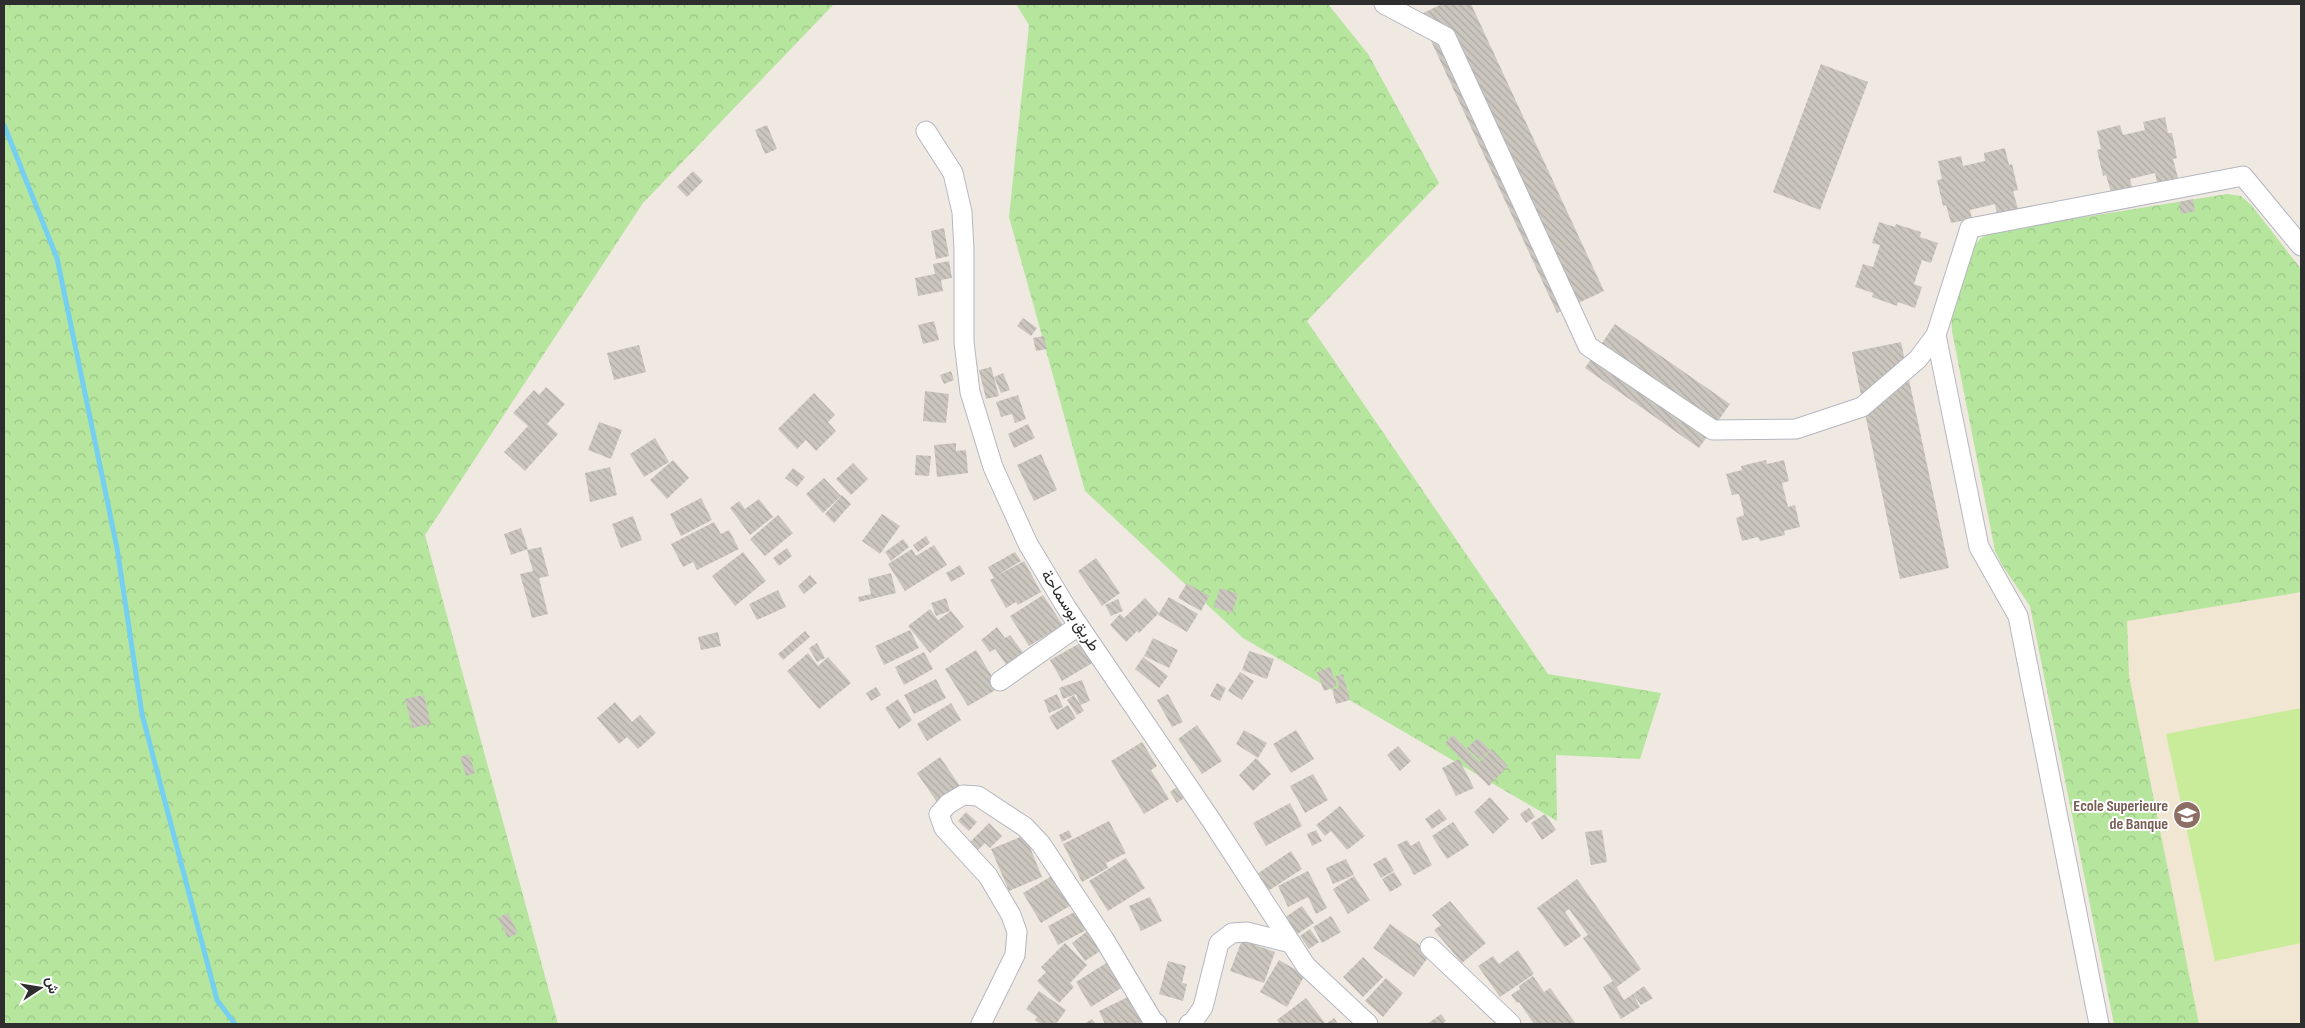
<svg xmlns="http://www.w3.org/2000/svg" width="2305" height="1028" font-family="'Sofia Sans Condensed',Vazirmatn,sans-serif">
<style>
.education{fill:#f0e6d1}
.forest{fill:url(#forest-crowns)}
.pitch{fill:#c9ec9a}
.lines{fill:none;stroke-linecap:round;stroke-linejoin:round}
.stream{stroke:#75cff0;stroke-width:5}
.building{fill:url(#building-back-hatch)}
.street-casing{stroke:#b4b7c1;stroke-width:21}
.street{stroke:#fff;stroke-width:19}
.labels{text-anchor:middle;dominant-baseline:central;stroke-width:4;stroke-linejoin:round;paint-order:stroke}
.street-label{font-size:16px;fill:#2e2e2e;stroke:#fff}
.education-label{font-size:16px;font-weight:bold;fill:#785e54;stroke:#fff;text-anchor:end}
</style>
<defs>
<pattern id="forest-crowns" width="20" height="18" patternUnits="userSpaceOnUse" patternTransform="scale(1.25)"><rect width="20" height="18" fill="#b6e59e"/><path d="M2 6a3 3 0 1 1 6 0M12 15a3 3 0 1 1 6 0" fill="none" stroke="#9dc588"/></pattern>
<pattern id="building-back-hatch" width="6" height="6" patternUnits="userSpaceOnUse" patternTransform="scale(1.25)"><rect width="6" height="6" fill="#cbc7bf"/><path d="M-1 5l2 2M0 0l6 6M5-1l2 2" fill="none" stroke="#afaba4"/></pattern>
</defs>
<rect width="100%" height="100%" fill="#efe9e1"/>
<path class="education" d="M2227,194L2241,196L2252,206L2301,269V1024H2114L2030,606L2002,565L1995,551L1952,331L1980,239Z"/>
<g class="forest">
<path d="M4,4H834L643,203L425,535L558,1024H4Z"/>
<path d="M1016,4H1328L1368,54L1439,183L1307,321L1548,674L1661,693L1640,759L1556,755L1557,821L1243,638L1085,491L1009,217L1029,25Z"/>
<path d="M2227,194L2241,196L2252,206L2301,269V592L2127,621L2129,676L2199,1024H2114L2030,606L2002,565L1995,551L1952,331L1951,317L1972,248L1980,239L1991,232Z"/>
</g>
<path class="pitch" d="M2301,708V943L2215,961L2166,734Z"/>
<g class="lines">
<path class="stream" d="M4,125L57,258L117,548L142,714L217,1000L235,1024"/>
</g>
<g class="building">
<path d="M1442,4H1471L1604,291L1557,313L1419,15Z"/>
<path d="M1821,64L1868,82L1820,210L1773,192Z"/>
<path d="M2165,117L2168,133H2172L2177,158L2173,159L2178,178L2157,183L2155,173L2130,179L2132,187L2111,192L2106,175L2103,176L2097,150L2101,149L2097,131L2120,125L2123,135L2145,130L2143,122Z"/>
<path d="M767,125L777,149L765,154L755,130Z"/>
<path d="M2005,148L2009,165L2012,164L2018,190L2013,191L2018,209L1997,214L1995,204L1970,210L1972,219L1951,223L1946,205L1943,206L1937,180L1942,179L1938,161L1961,156L1963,166L1985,161L1984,153Z"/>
<path d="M693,171L703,181L687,197L677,187Z"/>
<path d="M2193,199L2195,211L2181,214L2179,202Z"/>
<path d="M1879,222L1895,227L1896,224L1921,232L1920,237L1938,243L1931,263L1922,260L1914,284L1922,287L1915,308L1898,302L1897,306L1872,297L1873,293L1855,287L1863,264L1873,267L1880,245L1872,243Z"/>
<path d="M944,228L949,256L936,259L931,231Z"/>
<path d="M949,261L952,278L941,280L943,291L918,296L915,278L935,274L933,264Z"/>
<path d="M1023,318L1037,328L1031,336L1017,326Z"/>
<path d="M934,321L939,340L923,344L918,325Z"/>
<path d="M1615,324L1730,404L1699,448L1585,368Z"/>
<path d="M1044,336L1047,349L1036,351L1033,338Z"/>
<path d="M1901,342L1949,568L1900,579L1852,352Z"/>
<path d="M639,345L646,372L614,380L607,353Z"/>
<path d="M991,367L999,396L986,399L979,370Z"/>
<path d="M951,371L954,380L944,384L940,375Z"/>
<path d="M1003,373L1010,390L1001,393L994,377Z"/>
<path d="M546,387L565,404L547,424L558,434L525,471L504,452L528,426L513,413L534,390L539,395Z"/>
<path d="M925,391L949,394L946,423L923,421Z"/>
<path d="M814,393L835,415L828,422L836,431L816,451L806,440L797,449L778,429Z"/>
<path d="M1018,395L1026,419L1015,423L1012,414L1001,417L996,402Z"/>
<path d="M599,422L622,430L611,459L588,450Z"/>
<path d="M1028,424L1035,438L1014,448L1008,434Z"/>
<path d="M655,438L669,462L644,477L630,454Z"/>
<path d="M956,443V451L966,450L968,473L937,477L934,445Z"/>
<path d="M1041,454L1057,490L1034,501L1017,465Z"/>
<path d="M916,455L931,456L929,476L915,475Z"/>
<path d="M673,460L689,478L667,499L650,480Z"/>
<path d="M1766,460L1767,464L1784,460L1789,481L1782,483L1788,507L1795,505L1800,527L1784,531L1785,535L1760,541L1758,537L1742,541L1736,518L1744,515L1739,494L1732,495L1726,474L1742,470L1741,466Z"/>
<path d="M853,463L868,479L851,495L836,479Z"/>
<path d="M610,467L617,495L590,502L585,473Z"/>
<path d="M793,468L805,477L797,487L785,478Z"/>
<path d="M824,478L841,496L823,513L806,494Z"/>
<path d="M842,495L851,504L834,523L825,514Z"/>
<path d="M701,498L712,520L681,536L670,514Z"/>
<path d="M759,499L773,517L750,535L730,508L739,501L745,509Z"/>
<path d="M882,514L900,526L880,554L862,541Z"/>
<path d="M778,515L793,533L765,556L750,539Z"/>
<path d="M633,516L642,540L621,548L612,524Z"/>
<path d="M714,522L721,534L729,530L739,549L697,570L693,562L683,567L671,544Z"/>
<path d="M521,528L528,549L511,555L504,534Z"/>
<path d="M926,536L930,543L918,552L913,545Z"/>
<path d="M903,539L909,547L891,561L885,552Z"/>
<path d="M934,545L947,565L905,591L888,564L912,549L916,556Z"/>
<path d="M541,547L549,576L539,578L548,614L532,618L520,574L533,571L527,550Z"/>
<path d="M787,548L792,556L779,566L773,558Z"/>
<path d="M743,552L766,581L735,606L712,576Z"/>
<path d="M1015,552L1021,561L996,576L1024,561L1041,592L1018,605L1016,602L1006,608L990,580L994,578L988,567Z"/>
<path d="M1096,558L1120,593L1102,606L1078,571Z"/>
<path d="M960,565L965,574L951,582L946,573Z"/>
<path d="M891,573L896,593L859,602L858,597L871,594L868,579Z"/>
<path d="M810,575L817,583L804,594L798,586Z"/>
<path d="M1187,583L1209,596L1201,611L1178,598Z"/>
<path d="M1220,588L1238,594L1232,613L1214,607Z"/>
<path d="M778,590L786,607L757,620L749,604Z"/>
<path d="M1043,595L1063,625L1029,646L1010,616Z"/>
<path d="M1169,597L1198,614L1187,632L1158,615Z"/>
<path d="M946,598L950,611L936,616L931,603Z"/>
<path d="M1145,598L1159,613L1139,633L1137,631L1126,642L1110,625L1120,614L1124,618Z"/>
<path d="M1118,599L1123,611L1111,616L1105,605Z"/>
<path d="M930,609L938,620L951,611L964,627L930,653L908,626Z"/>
<path d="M997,627L1005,638L1010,635L1025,655L1008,667L995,649L990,652L981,640Z"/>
<path d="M910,630L919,648L884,665L875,646Z"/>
<path d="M805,631L810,637L783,660L778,654Z"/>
<path d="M718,632L721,646L701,650L698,637Z"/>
<path d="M1153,638L1178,650L1169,668L1144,656Z"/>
<path d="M1082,642L1094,662L1062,681L1050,660Z"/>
<path d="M817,643L825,658L817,662L809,648Z"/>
<path d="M976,650L999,688L968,706L945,669Z"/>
<path d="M1249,651L1274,659L1267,679L1242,670Z"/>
<path d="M924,652L933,669L904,685L895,667Z"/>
<path d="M808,653L818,666L828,657L851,683L819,709L787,671Z"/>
<path d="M1143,657L1168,676L1159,688L1135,669Z"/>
<path d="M1330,667L1337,686L1324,691L1317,672Z"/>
<path d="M1240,672L1254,681L1242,700L1228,691Z"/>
<path d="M1343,674L1350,700L1336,704L1332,689L1339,688L1336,676Z"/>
<path d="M936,679L946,698L914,714L904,695Z"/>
<path d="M1082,680L1090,701L1080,705L1076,694L1063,699L1059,688Z"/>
<path d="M1217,683L1226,688L1220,701L1210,696Z"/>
<path d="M876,687L881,695L871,701L866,693Z"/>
<path d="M1057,694L1063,707L1049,713L1044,700Z"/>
<path d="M1168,694L1183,722L1172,727L1157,700Z"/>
<path d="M424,695L431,724L412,728L405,699Z"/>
<path d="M1074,695L1084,711L1077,715L1067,700Z"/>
<path d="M898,699L912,720L899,729L885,708Z"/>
<path d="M615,702L632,722L640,715L656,733L638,749L627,737L619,744L597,718Z"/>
<path d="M951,703L961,720L927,741L917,724Z"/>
<path d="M1068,705L1076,718L1057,730L1049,717Z"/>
<path d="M1197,725L1222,761L1202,774L1178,739Z"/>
<path d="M1244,730L1267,743L1258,758L1236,744Z"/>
<path d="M1296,730L1314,759L1291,773L1273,744Z"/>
<path d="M1453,735L1479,762L1492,749L1508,766L1489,786L1445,743Z"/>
<path d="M1478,738L1490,750L1480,760L1467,748Z"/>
<path d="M1142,742L1157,766L1151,770L1169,799L1144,814L1111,761Z"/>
<path d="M1398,746L1411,761L1400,771L1387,755Z"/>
<path d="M469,754L475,773L466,776L460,757Z"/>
<path d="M940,757L962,789L939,805L917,773Z"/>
<path d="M1256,758L1271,774L1253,791L1239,775Z"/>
<path d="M1459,759L1474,788L1456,796L1442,768Z"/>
<path d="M1313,774L1328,800L1305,813L1290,786Z"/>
<path d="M1182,783L1190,794L1177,803L1170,792Z"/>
<path d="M1490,797L1509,819L1493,834L1474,812Z"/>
<path d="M1290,803L1302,826L1266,846L1253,823Z"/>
<path d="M1340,806L1365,836L1347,850L1331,831L1325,836L1316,825Z"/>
<path d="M1529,808L1535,817L1526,823L1520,814Z"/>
<path d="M1439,809L1447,819L1432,829L1425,819Z"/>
<path d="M966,812L977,822L969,831L958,821Z"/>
<path d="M1545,814L1556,830L1542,840L1531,823Z"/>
<path d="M1109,821L1126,853L1106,863L1108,868L1082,882L1063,844Z"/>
<path d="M1453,822L1469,845L1447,859L1432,836Z"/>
<path d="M989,823L1002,836L990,848L985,843L973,855L965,847Z"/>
<path d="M1069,830L1072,837L1062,842L1059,835Z"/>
<path d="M1316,830L1322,841L1312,846L1307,834Z"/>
<path d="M1602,830L1607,862L1591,865L1585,832Z"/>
<path d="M1025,835L1042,877L1009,891L991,849Z"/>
<path d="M1407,840L1411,846L1419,841L1432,865L1414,875L1397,845Z"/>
<path d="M1291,851L1302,869L1268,891L1257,874Z"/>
<path d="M1386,857L1394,871L1381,878L1373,864Z"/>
<path d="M1126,858L1145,888L1108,911L1089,881Z"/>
<path d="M1346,859L1354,875L1333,884L1326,868Z"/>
<path d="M1308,871L1327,908L1316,914L1308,897L1288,907L1278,886Z"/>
<path d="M1394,872L1402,885L1390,892L1382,879Z"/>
<path d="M1055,874L1073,904L1041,923L1023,893Z"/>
<path d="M1354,876L1370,900L1348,914L1333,889Z"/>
<path d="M1577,879L1641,969L1617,987L1583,938L1588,935L1569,909L1565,912L1581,936L1565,947L1537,908Z"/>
<path d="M1150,897L1162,921L1141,931L1129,906Z"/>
<path d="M1450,901L1486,943L1462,963L1434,930L1441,925L1432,915Z"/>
<path d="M1302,906L1314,923L1293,937L1281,920Z"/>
<path d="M1080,909L1090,928L1058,945L1048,926Z"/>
<path d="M508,913L518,933L508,938L498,918Z"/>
<path d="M1331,916L1341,932L1322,943L1313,927Z"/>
<path d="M1390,924L1431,953L1414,977L1373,948Z"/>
<path d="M1090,929L1105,948L1085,961L1072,943Z"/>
<path d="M1310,929L1319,942L1309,949L1300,936Z"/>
<path d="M1242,940L1275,952L1264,983L1230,971Z"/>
<path d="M1065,943L1087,965L1070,983L1074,987L1059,1003L1037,981L1046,972L1041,967Z"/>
<path d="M1518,950L1534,974L1500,997L1478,966L1493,956L1499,964Z"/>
<path d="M1363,957L1383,977L1363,997L1343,977Z"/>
<path d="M1111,960L1126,985L1091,1007L1076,982Z"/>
<path d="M1279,960L1305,975L1287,1007L1260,992Z"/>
<path d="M1168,961L1186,966L1182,983L1187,984L1183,1001L1159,994Z"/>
<path d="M1533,976L1544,992L1550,988L1576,1024H1534L1519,1002L1517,1003L1511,995L1520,989L1519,986Z"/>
<path d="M1386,978L1403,993L1383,1017L1365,1001Z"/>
<path d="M1613,981L1624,1000L1633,994L1640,1007L1621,1019L1603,987Z"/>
<path d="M1644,986L1653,998L1641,1005L1633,994Z"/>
<path d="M1039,991L1066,1010L1056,1024H1041L1035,1020L1037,1017L1026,1009Z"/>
<path d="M1130,996L1144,1023L1105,1024L1099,1011Z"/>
<path d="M1306,998L1325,1023L1280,1024L1277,1020Z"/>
<path d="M1441,1014L1446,1021L1442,1024H1427Z"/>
<path d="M1334,1018L1338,1024H1326Z"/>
<path d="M1092,1019L1096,1024H1084Z"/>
</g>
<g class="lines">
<g class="street-casing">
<g id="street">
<path d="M1384,4L1446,37L1588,346L1713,430L1796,429L1862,407L1918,359L1936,335L1970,228L2243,176L2301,246"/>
<path d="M926,131L953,173L962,212L964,250V342L970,392L993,467L1028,544L1066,607L1211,820L1306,966L1368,1024"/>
<path d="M1936,335L1979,547L2018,616L2099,1024"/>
<path d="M1000,681L1078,626"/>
<path d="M1430,947L1511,1024"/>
<path d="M981,1024L1015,955L1017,932L1011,915L988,876L944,828L939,814L948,804L963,795L978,796L1025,827L1041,844L1104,939L1153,1021L1157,1024"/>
<path d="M1189,1024L1193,1022L1203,1007L1219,943L1232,933L1247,932L1291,943"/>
</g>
</g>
<use href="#street" class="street"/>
</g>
<defs>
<g id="university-disc" transform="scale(1.4375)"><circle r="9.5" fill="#8d6e63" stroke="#fff"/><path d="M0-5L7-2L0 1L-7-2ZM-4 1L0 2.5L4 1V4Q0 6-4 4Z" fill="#fff"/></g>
</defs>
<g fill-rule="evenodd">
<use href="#university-disc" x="2187" y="815"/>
</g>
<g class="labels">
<g class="street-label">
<text transform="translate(1070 611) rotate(57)">طريق بوسماحة</text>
</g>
<g class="education-label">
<text x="2168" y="806">Ecole Superieure<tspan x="2168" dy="18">de Banque</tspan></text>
</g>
</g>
<rect width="2305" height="1028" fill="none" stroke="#2e2e2e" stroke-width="10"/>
<g transform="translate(40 988) rotate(78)" stroke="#ffffff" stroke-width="4" paint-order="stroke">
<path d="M0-4L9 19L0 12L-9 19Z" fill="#2e2e2e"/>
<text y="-8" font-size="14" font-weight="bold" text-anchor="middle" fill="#2e2e2e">ش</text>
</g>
</svg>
